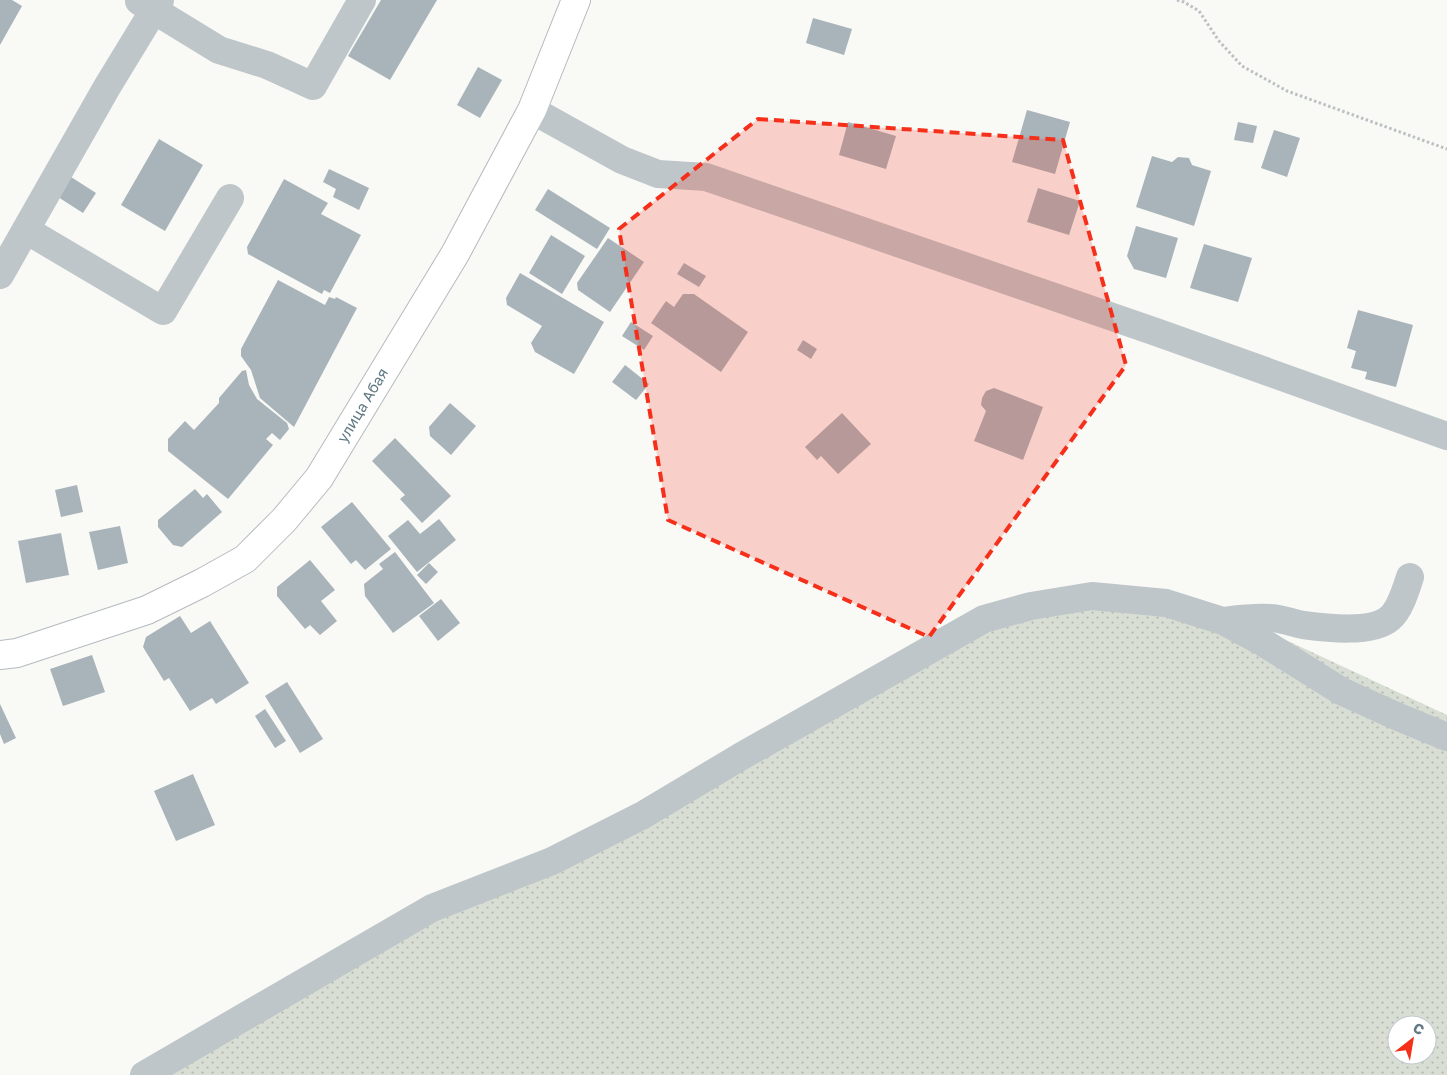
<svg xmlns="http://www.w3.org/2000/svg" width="1447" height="1075" font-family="'Golos Text',sans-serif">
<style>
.grass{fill:url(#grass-dots);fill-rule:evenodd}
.building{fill:#a8b4b9}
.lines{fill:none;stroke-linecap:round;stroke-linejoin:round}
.major-casing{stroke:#b4bbbf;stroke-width:30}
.path{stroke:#bbc0c2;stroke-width:3;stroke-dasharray:2.5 2.5;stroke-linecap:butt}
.minor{stroke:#bec6c9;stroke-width:28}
.major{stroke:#fff;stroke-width:28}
.marked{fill:#f52f1a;fill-opacity:0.2;stroke:#f52f1a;stroke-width:4;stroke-dasharray:10 6;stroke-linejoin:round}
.labels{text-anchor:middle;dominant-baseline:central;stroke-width:5;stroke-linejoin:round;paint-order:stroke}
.street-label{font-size:15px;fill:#617a84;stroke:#fff}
</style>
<defs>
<pattern id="grass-dots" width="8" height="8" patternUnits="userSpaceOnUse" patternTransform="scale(1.25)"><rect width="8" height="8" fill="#d9ded4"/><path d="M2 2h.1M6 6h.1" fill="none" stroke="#b3b9b2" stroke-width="1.8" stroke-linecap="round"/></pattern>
</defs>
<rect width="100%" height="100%" fill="#f9f9f6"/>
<path class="grass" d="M1068,605L1190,607L1288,641L1447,715V1075H138L973,626ZM1397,1025H1427V1055H1397Z"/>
<g class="building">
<path d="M0,0H12L22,6L0,45Z"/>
<path d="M381,0H437L390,80L348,56Z"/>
<path d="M813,18L852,29L844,55L806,43Z"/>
<path d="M478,67L502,80L480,118L457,105Z"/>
<path d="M1027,110L1070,122L1055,174L1012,162Z"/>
<path d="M848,122L896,136L886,169L839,155Z"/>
<path d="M1238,122L1257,126L1253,143L1234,140Z"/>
<path d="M1274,130L1300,138L1287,177L1261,168Z"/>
<path d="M159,139L203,165L165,231L121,205Z"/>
<path d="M1152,156L1172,162L1178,157L1189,158L1192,165L1211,171L1194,226L1136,207Z"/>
<path d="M329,169L369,188L359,210L333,197L336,189L323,182Z"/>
<path d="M71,177L96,193L83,213L58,197Z"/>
<path d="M284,179L328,203L321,214L361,235L330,293L324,290L322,294L248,254L247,247Z"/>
<path d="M1038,188L1080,201L1069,235L1027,222Z"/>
<path d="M548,189L610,228L597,249L535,210Z"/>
<path d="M1136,226L1178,238L1166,278L1134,269L1127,256Z"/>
<path d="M551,235L585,256L562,294L529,273Z"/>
<path d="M608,238L644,262L610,312L578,290L577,283Z"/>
<path d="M1204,244L1252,258L1238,302L1190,288Z"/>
<path d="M684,263L706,276L699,287L677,274Z"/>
<path d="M520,273L604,322L574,374L535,352L531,343L542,326L507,305L506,298Z"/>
<path d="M278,280L325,305L329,297L335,299L336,297L357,308L294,427L260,398L251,370L241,356V349Z"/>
<path d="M683,294H694L748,332L721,372L651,323L666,301L674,307Z"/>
<path d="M1358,310L1413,325L1396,387L1365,379L1367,372L1351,368L1356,351L1347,348Z"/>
<path d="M631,322L653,336L644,350L622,336Z"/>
<path d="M803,340L817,349L811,359L797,350Z"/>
<path d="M625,365L649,384L636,400L612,382Z"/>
<path d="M246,370L249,385L257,399L287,423L289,429L280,440L272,433L266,439L273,445L228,499L168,451V439L185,421L194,430L219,403V398L242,371Z"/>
<path d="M994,388L1043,407L1023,460L974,441L986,411L981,405L982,398L986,391Z"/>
<path d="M450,403L476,426L451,455L430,436L429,427Z"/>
<path d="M842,413L871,444L838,474L821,456L817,460L805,447Z"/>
<path d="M395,438L451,496L422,523L400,499L405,495L372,461Z"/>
<path d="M77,485L83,512L61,517L55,490Z"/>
<path d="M195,489L203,498L207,494L222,512L182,547L173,545L158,527V520Z"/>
<path d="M352,502L391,549L365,570L356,560L351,564L321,527Z"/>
<path d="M439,519L456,540L417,572L388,536L408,520L420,534Z"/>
<path d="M120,526L128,563L98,570L89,532Z"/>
<path d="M61,533L69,575L26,583L18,541Z"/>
<path d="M395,552L434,603L393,633L365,596L364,584L383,569L379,564Z"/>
<path d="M310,560L335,590L321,601L337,621L320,635L310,625L305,629L277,596V587Z"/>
<path d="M429,563L438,572L426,584L417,575Z"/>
<path d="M441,599L460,623L438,641L419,616Z"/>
<path d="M180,616L191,633L210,621L249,683L216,704L212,698L190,711L169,678L164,681L143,647L146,637Z"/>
<path d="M92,655L105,692L63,706L50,669Z"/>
<path d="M287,682L323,739L300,753L265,696Z"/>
<path d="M0,704L16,738L4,744L0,734Z"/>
<path d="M265,709L286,741L275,748L255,716Z"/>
<path d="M193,774L215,825L176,841L154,791Z"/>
</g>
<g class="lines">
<g class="major-casing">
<path id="major" d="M0,655L17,653L147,610L202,583L245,559L284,520L319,478L455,254L532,110L576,0"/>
</g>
<path class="path" d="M1177,0L1184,2L1199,11L1219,41L1242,66L1287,91L1447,149"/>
<g class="minor">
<path d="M139,1L219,50L267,65L313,86L362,0"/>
<path d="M532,110L622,160L658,174L706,177L1156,332L1447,436"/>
<path d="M26,230L163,311L230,198"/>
<path d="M0,275L107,87L160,0"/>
<path d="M1223,621C1239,619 1253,617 1269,618C1281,618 1292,623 1303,625C1326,628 1372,634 1390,618C1400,610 1406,589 1410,577"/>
<path d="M144,1075L432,908L552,861L643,815L740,757L984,619L1031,606L1092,596L1166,603L1223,621L1264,643L1341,691L1396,716L1447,737"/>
</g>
<use href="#major" class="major"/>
</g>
<path class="marked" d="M758,119L1063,140L1126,365L929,637L668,520L619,229Z"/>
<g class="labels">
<g class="street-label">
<text transform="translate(362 405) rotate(-59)">улица Абая</text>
</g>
</g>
<g transform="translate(1412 1040) rotate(31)"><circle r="24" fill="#ffffff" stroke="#c0cace"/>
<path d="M0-4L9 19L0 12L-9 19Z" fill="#f52f1a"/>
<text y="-8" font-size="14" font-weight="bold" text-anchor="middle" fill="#617a84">С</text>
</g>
</svg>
